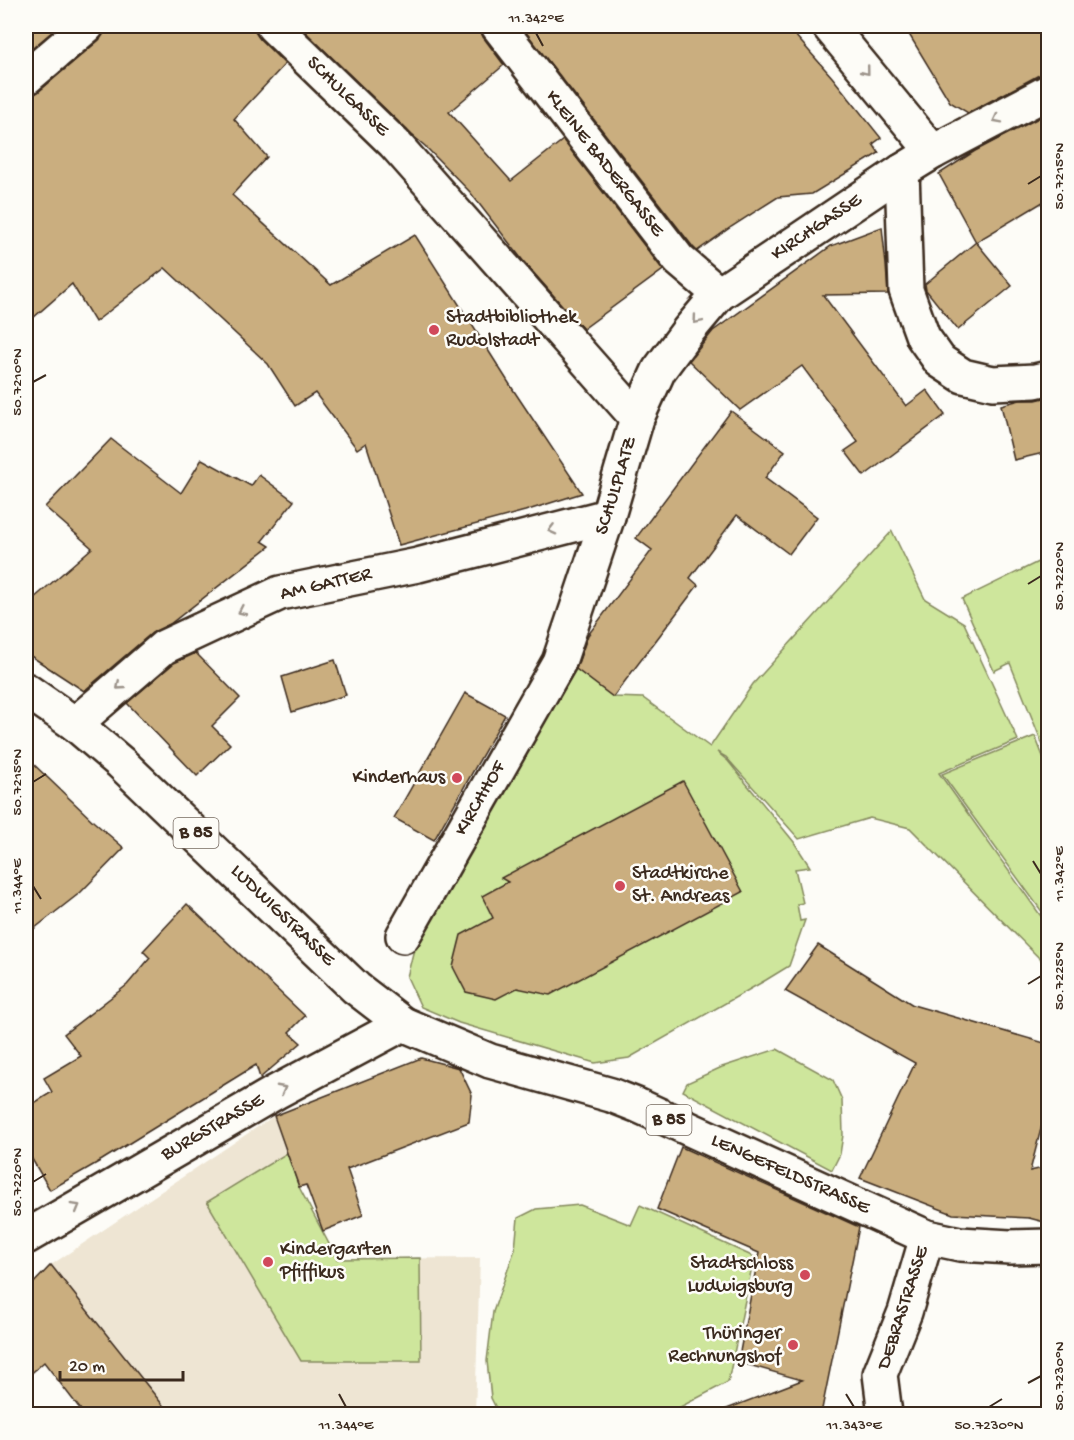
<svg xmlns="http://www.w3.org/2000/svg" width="1074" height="1440" font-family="'Gochi Hand',sans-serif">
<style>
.built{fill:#eee5d3}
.green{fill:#cee69c;stroke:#84885d;stroke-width:1.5}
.building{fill:#caae7f;stroke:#3b2a1e;stroke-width:1.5}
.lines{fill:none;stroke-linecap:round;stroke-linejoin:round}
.minor-casing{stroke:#3b2a1e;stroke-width:38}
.major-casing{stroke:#3b2a1e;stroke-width:38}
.minor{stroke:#fdfcf7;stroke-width:33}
.major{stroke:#fdfcf7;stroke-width:33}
.oneway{stroke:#9c938a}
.ticks{fill:none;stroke:#3b2a1e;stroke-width:2}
.poi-dot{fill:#d1495b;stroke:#fdfcf7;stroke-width:2}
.labels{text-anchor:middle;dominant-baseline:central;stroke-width:5;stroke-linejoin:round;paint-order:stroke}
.shield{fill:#fdfcf7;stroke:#75695f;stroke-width:1.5}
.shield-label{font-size:18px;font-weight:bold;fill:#3b2a1e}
.street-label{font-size:20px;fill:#3b2a1e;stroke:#fdfcf7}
.poi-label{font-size:20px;fill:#3b2a1e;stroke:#fdfcf7;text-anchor:start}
.neatline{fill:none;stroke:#3b2a1e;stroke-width:2}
.ticks-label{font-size:15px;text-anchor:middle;fill:#3b2a1e}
</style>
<rect width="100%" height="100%" fill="#fdfcf7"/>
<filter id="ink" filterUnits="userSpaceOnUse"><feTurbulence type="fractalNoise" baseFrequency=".0167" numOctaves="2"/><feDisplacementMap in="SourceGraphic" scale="12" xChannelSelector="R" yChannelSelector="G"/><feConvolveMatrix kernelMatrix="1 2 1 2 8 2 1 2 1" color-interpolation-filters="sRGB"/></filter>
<g filter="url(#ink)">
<path class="built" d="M274,1116L299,1187L337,1259L480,1258L475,1414H169L51,1265Z"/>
<g class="green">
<path d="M892,531L925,599L964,623L1018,740L939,773L1048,926V967L910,828L870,818L799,839L726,757L717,752L728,761L794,842L810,867L795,869L803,903L797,904L800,921L805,920L789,966L766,980L629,1058L595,1063L459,1023L421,1007L407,977L415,945L576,669L613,697L643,698L710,747L753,684Z"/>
<path d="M1048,557V758L1010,663L994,671L962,599Z"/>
<path d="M1035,736L1048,769V920L942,774Z"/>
<path d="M777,1049L833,1080L842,1100L843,1135L840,1154L832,1170L683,1091L687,1083L722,1067Z"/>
<path d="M287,1153L299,1187L337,1259L420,1258L421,1361H301L207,1202Z"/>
<path d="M580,1205L631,1225L640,1205L754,1257L728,1382L667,1414H499L491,1398L487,1361L493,1312L515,1249L518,1218L536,1209Z"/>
</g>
<g class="building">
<path d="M26,26H59L26,54Z"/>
<path d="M105,26H255V32L260,39L285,64L234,119L267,157L232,195L331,285L415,235L514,391L582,493L525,511L399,545L366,443L357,449L315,393L295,406L268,364L165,268L95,322L72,284L26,324V96H30L38,92L99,40L104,33Z"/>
<path d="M299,26H480V29L483,37L504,65L449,112L511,181L563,140L663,270L583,329L524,262L470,192L425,146L412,135Z"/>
<path d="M521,26H787L832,77L881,138L873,144L879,153L812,194L778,197L731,227L697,251L693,247Z"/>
<path d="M904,26H1048V73L1039,75L968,113L950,102Z"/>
<path d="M1048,113V199L976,242L939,174L975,151Z"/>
<path d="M882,227L886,265L888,294L823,295L906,406L927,390L945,415L864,476L845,451L858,442L802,366L740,410L689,361L713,331L831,246Z"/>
<path d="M976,242L1012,286L958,330L926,290L925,284Z"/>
<path d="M1048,397V452L1014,460L1001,405L1020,400H1036Z"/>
<path d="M731,411L785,451L765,478L817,517L789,554L737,515L690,578L698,585L613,697L576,669L588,635L652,550L636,538Z"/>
<path d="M111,439L181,493L202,459L251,486L259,475L294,501L262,541L270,546L170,624L152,633L84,691L26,653V605L92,548L45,507Z"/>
<path d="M196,653L240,698L212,726L230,744L197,776L127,703L174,663Z"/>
<path d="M335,660L346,695L292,712L282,677Z"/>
<path d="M465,693L505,715L434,840L394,818Z"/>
<path d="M26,757L94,822L124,848L81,892L26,935Z"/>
<path d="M683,781L743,892L550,995L517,988L496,999L466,992L453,967L461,935L493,918L482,896L508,882L501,878Z"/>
<path d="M187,904L305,1016L289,1032L301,1043L260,1078L256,1065L102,1160L50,1190L26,1149V1108L52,1092L44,1078L81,1056L64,1034L127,985L150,958L143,951Z"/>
<path d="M818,945L913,1005L1048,1044V1102L1030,1171L1048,1167V1223L1029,1218L953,1214L860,1178L915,1063L785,991Z"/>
<path d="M421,1058L459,1068L472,1095L469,1122L347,1169L363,1215L323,1231L306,1185L299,1187L274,1116Z"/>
<path d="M681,1147L859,1227L821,1414H720L719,1412L802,1380L738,1362L759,1253L657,1209Z"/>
<path d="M51,1265L170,1414H84L44,1362L26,1378V1291Z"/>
</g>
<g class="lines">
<g class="minor-casing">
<g id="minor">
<path d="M273,26L394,143L637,418"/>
<path d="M498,26L679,260L719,294"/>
<path d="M829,26L933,152"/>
<path d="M26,78L87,26"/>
<path d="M902,171L906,290L923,337L940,361L963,376L993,383L1035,381L1048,378"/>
<path d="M75,724L164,647L280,593L418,565L608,516"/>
<path d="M403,936L559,662L608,516L637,418L659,370L688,331L719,294L902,171L933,152L1048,92"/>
<path d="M26,1237L276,1092L403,1024"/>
<path d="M885,1414L880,1374L905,1312L927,1237"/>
</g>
</g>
<g class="major-casing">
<path id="major" d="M26,690L75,724L121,763L356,988L403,1024L490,1061L611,1095L639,1106L927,1237L960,1244L1010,1247L1048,1246"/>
</g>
<use href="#minor" class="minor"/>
<use href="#major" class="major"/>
</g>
<defs><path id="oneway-chevron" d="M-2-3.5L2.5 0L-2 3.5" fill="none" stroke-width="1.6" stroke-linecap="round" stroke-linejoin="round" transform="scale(1.5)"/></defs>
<g class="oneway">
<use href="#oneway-chevron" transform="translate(866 71) rotate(51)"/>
<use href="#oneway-chevron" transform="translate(997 119) rotate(153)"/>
<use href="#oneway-chevron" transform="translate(697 320) rotate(130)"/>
<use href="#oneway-chevron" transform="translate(552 530) rotate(166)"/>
<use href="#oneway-chevron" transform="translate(242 611) rotate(155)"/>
<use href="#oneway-chevron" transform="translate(120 686) rotate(139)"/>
<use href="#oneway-chevron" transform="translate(282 1089) rotate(-28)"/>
<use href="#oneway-chevron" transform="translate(76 1207) rotate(-30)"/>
</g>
</g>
<path class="ticks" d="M536,33L543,46M1028,184L1041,176M33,382L46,375M1028,584L1041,576M33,782L46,774M1033,861L1041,874M33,886L41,899M1028,984L1041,976M33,1182L46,1174M1028,1383L1041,1376M339,1394L346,1407M846,1394L854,1407M989,1407L1002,1399"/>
<g class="poi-dot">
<circle cx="434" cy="330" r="6"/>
<circle cx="457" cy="778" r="6"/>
<circle cx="620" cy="886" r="6"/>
<circle cx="268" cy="1262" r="6"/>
<circle cx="805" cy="1275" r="6"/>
<circle cx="793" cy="1345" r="6"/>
</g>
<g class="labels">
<g class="shield">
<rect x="173.5" y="818" width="45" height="30" rx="4.5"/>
<rect x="646.5" y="1105" width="45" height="30" rx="4.5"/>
</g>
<g class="shield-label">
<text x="196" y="833">B 85</text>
<text x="669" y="1120">B 85</text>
</g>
<g class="street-label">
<text transform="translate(347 97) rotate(44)">SCHULGASSE</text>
<text transform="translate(604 164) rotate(52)">KLEINE BADERGASSE</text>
<text transform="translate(817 228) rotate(-34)">KIRCHGASSE</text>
<text transform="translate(617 486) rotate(-73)">SCHULPLATZ</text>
<text transform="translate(326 585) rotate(-13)">AM GATTER</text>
<text transform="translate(481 799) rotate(-60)">KIRCHHOF</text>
<text transform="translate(282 916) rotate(44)">LUDWIGSTRASSE</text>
<text transform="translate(213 1128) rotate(-30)">BURGSTRASSE</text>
<text transform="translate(790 1175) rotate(24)">LENGEFELDSTRASSE</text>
<text transform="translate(904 1308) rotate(-72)">DEBRASTRASSE</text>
</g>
<g class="poi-label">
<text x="446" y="318">Stadtbibliothek<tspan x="446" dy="23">Rudolstadt</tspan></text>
<text x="445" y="778" text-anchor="end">Kinderhaus</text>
<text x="632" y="874">Stadtkirche<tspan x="632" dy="23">St. Andreas</tspan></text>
<text x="280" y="1250">Kindergarten<tspan x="280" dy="23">Pfiffikus</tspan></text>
<text x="793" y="1264" text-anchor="end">Stadtschloss<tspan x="793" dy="23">Ludwigsburg</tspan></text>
<text x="781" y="1334" text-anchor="end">Thüringer<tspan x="781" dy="23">Rechnungshof</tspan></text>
</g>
</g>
<rect width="1074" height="1440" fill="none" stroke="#fdfcf7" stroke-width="66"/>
<path d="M60 1371v9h123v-9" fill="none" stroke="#3b2a1e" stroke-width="3"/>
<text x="69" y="1371" font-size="18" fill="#3b2a1e" stroke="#fdfcf7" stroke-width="4.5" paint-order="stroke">20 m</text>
<rect x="33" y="33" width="1008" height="1374" class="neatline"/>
<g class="ticks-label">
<text x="536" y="22">11.342°E</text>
<text transform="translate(1058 176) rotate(-90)" y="5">50.7215°N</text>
<text transform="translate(16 382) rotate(-90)" y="5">50.7210°N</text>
<text transform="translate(1058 576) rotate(-90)" y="5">50.7220°N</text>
<text transform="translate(16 782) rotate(-90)" y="5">50.7215°N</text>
<text transform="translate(1058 874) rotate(-90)" y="5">11.342°E</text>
<text transform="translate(16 886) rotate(-90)" y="5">11.344°E</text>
<text transform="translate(1058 976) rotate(-90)" y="5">50.7225°N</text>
<text transform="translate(16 1182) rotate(-90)" y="5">50.7220°N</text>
<text transform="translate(1058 1376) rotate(-90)" y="5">50.7230°N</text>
<text x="346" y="1429">11.344°E</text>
<text x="854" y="1429">11.343°E</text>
<text x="989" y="1429">50.7230°N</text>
</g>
</svg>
